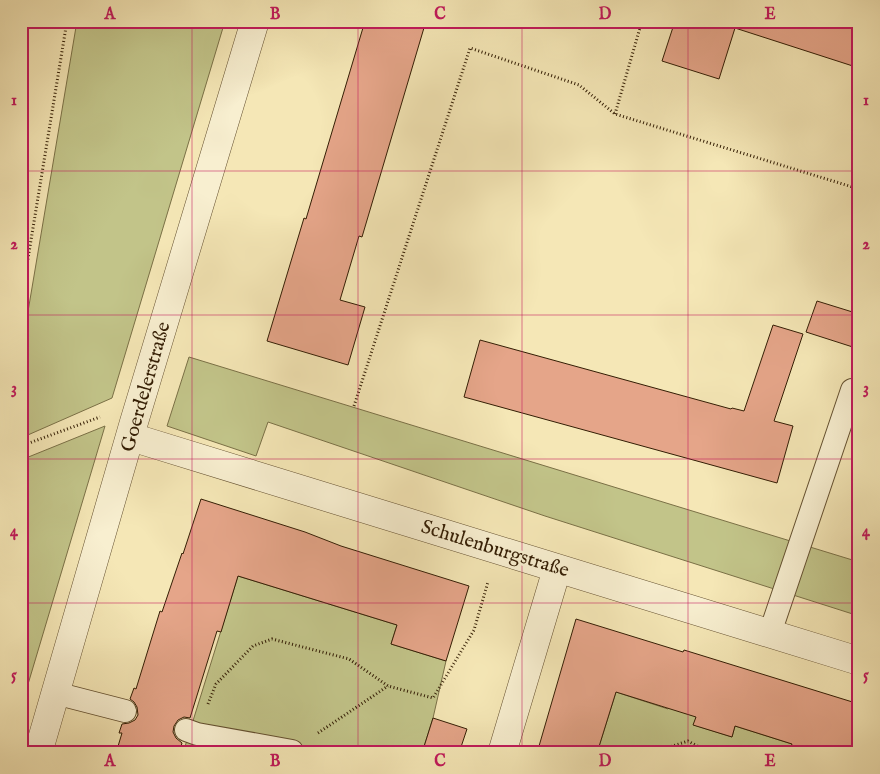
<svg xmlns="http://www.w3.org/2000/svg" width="880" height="774" font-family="'IM FELL English',serif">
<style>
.green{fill:#c2c489;stroke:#7a7046}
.building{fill:#e5a589;stroke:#331d04}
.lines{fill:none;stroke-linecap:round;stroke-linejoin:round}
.service-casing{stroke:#645030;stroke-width:24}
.minor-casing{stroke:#645030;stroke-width:29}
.tertiary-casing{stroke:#645030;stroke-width:29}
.path{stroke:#331d04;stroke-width:3;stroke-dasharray:1 2.5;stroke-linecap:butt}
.service{stroke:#f8efd0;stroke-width:22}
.minor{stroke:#f8efd0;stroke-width:28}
.tertiary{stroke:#f8efd0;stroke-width:28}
.grid{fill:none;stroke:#c2185b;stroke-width:1;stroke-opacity:0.55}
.labels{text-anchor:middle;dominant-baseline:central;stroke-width:5;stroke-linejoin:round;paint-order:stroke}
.street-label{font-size:20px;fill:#331d04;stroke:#f8efd0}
.neatline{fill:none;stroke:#c2185b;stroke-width:2}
.grid-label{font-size:16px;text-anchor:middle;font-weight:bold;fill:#c2185b}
</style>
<rect width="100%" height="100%" fill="#f5e7b6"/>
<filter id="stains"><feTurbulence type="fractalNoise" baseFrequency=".004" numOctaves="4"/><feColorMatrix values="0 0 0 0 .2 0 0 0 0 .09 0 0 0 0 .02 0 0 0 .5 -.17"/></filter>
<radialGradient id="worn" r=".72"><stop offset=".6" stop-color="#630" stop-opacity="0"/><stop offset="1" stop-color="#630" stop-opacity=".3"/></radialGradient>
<g class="green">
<path d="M77,21H225L112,398L21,438V353Z"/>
<path d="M189,357L859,562V616L545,516L268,422L256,456L167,426Z"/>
<path d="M105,426L23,701L21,706V460Z"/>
<path d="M238,576L397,625L391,644L446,661L433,718L422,753H183Z"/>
<path d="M616,692L668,709L670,707L697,715L694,725L732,737L735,726L792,744L789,753H597Z"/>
</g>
<g class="building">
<path d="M365,21H426L362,237L359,236L340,300L365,307L348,365L267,341L304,218L306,219Z"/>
<path d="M675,21H859V68L735,28L719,79L662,61Z"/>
<path d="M817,301L859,314V349L806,332Z"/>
<path d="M773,325L803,334L774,421L793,426L777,483L464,397L480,340L731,409L732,408L744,411Z"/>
<path d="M201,499L305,532L341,546L469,586L446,661L391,644L397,625L238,576L221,632L217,631L190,718L184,717L178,720L174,726L173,732L176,738L182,743L179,753H116L122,733H119L122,724L129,723L135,720L138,715L137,707L134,702L130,699L134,688L136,689L160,611L162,612L182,553L183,554Z"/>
<path d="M576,619L683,652L684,650L859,704V753H789L792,744L735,726L732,737L693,725L696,717L616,692L597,753H537Z"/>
<path d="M433,718L467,729L459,753H422Z"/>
</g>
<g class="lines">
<g class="service-casing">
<g id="service">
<path d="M770,633L852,390"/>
<path d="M55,693L125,711"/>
<path d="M186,730L197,734L292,751"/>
</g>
</g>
<g class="minor-casing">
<g id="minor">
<path d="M131,437L859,661"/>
<path d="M502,753L557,569"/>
</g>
</g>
<g class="tertiary-casing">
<path id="tertiary" d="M38,753L134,422L255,21"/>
</g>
<g class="path">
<path d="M615,114L642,21"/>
<path d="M21,301L67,21"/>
<path d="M354,406L470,48L579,85L615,114L859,189"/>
<path d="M21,446L100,417"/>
<path d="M208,704L216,684L253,646L272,639L349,659L388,686L433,698L474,630L488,582"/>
<path d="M318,733L388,686"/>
<path d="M651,753L688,741L710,753"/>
</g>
<use href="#service" class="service"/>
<use href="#minor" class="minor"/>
<use href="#tertiary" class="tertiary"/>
</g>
<path class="grid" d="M192,21V753M358,21V753M522,21V753M688,21V753M21,171H859M21,315H859M21,459H859M21,603H859"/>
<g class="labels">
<g class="street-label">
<text transform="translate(146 387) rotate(-74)">Goerdelerstraße</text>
<text transform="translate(495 549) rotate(17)">Schulenburgstraße</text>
</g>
</g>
<rect width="880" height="774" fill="none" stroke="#f5e7b6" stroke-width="55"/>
<rect x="28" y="28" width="824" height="718" class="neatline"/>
<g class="grid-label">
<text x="110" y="19">A</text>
<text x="275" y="19">B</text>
<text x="440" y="19">C</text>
<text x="605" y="19">D</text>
<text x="770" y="19">E</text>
<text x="14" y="105">1</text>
<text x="866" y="105">1</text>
<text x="14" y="249">2</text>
<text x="866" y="249">2</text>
<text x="14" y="393">3</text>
<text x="866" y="393">3</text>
<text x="14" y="536">4</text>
<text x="866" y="536">4</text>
<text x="14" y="680">5</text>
<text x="866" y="680">5</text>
<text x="110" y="766">A</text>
<text x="275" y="766">B</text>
<text x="440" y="766">C</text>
<text x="605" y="766">D</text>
<text x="770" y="766">E</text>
</g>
<rect width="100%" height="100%" filter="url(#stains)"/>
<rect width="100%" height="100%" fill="url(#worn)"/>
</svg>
